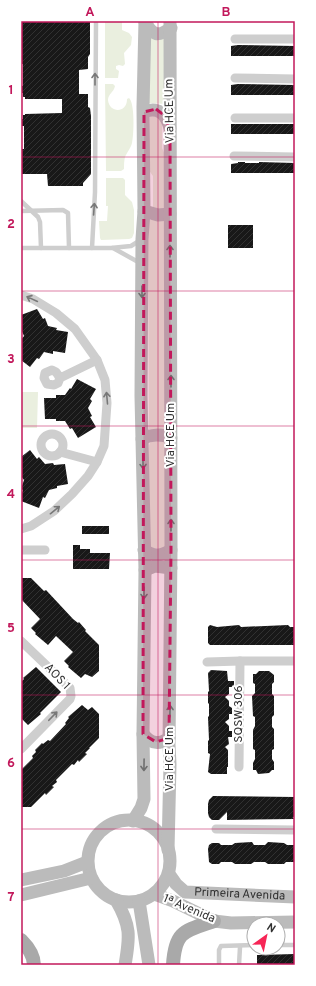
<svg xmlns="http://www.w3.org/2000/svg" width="316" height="986" font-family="Overpass,sans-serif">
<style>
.grass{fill:#eaefdf}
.building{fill:url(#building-hatch)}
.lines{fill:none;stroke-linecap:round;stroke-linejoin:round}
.lane{stroke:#cecece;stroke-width:4.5}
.street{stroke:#cecece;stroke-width:9}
.secondary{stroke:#bbb;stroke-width:13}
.primary{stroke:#a9a9a9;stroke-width:14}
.oneway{stroke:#787878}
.oneway2{stroke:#6f6f6f}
.marked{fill:#c2185b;fill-opacity:0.2;stroke:#c2185b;stroke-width:3;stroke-dasharray:8 5;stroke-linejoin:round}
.grid{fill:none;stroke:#c2185b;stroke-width:1;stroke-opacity:0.55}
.labels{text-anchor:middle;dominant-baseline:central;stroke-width:4;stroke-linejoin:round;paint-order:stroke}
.street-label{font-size:12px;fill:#313131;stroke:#fff}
.neatline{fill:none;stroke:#c2185b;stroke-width:1.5}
.grid-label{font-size:13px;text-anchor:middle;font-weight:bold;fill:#c2185b}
</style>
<defs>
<pattern id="building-hatch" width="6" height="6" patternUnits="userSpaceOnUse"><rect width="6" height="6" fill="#181818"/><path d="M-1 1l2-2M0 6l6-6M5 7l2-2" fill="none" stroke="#313131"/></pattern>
</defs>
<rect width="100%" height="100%" fill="#fff"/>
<g class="grass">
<path d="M105,21H122V30L129,33L132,37L131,45L124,53L125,64L123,66L119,65L116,66V69L119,71L118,78H105Z"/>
<path d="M166,37V104L148,103V38Z"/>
<path d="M105,84H113L115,86C114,92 108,94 108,100C109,113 127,114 127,99L129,98C135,103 134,135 132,143C131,148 127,152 125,157C124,161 124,165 124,169L121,171H106Z"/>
<path d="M150,116L162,117V148L166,157V206L163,210L153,207V176L148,169Z"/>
<path d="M106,178H123L125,180V195L132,202L134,210V233L132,238L129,239L101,240L100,238L99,221H107L108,206H106Z"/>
<path d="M148,220H166V429H149Z"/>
<path d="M21,392H38L37,428H21Z"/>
<path d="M151,440L165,442L167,544L164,549L152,548L149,543V446Z"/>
</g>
<g class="building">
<path d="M21,21H90V54L88,57V69L79,70V94H88V107L90,108L91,116V174L83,183V186H48L47,174H21V149H24V126H21V119H23V115H25V114L62,113V99H25V97H23V93H21V86H23V64H21Z"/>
<path d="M238,45L295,46V56H231V46Z"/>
<path d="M238,84L295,85V95H231V85Z"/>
<rect x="231" y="124" width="64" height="10"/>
<path d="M238,162H245V163H259V162L295,163V173H231V164L238,163Z"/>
<rect x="228" y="225" width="25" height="23"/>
<path d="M37,309L43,319L45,318L48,326L57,328L56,330L68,332L65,353L53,351V354L44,352L39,359L37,358L30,367L21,360V340L24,336L21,329V315Z"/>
<path d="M77,379L96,389L90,399L92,401L88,408L92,416L90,417L96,427L78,438L72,428L70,429L65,421H56V419H45L44,398H56V395H65L70,388L71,389Z"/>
<path d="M30,450L37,459L39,457L45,464L53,463L54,465L65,464L68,484L57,486V488L49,490L45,498L43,497L39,508L21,501V496L23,490L21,489L24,480L21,476V457Z"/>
<rect x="82" y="526" width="27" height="8"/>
<path d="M73,545H80V549H90V553H110L109,569H73Z"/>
<path d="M21,578H31L44,591L46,590L73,619L78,623L79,622L86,630L85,631L99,645V671L92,677L85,674L81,678L68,667L69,666L64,661L73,652L56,636L48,645L35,634L36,633L31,628L40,619L21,599Z"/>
<path d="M210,625L217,627L239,625L241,627L288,625L290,627H295V645H210L208,643V627Z"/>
<path d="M36,667L61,692L40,713L41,714L28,725L21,718V682L24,679L23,678Z"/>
<path d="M211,670L227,671L228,681H234V687H229V694L225,697L229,701V706L232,708V714H229V719L225,722L229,726V731H232V737H228L229,744L225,747L228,750V767H227V774H211L208,772L210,754L208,753V741L209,740L208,717L209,716V704L208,703V692L209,691L208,673Z"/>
<path d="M259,671H269L274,675V682L272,684V694L274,696V715L272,717V727L274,729V749L272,750V759L274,762V770H272L269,773L258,774L256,770H253V763L255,759V750L253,749V730L255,726V717L253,716L252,696L255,693V684L253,683V674H256Z"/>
<path d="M82,705L88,710L92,707L99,714V738L89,748H90L85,753L87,754L79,762L78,760L74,765L72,764L56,780L57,782L52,786L54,787L46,795L45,793L31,807H21V770L33,758L32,756L36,752L35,750L42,743L43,744L48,740L50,741L66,724L65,723L69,718L68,717Z"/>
<path d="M213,796L295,797V817H293L294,819L227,820V812L219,820H212L209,817L208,813V804L209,800Z"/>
<path d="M252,842L254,845H265L268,842L284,843L287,845H295V862H286L284,864H268L265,862H254L251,864H235L232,862H221L219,864H212L209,862L208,849L209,845L212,843H219L221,845H232L235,843Z"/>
<path d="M295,954V965H257V955H258Z"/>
</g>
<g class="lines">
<g class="lane">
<path d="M21,201L38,217L40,222L41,248"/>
<path d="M21,211L63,210L68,213L69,248"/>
<path d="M21,248H111L131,246L139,241"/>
<path d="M92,248L95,192L96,21"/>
<path d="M113,248L140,263"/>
<path d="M278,945L279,923"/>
<path d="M278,945H295"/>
<path d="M219,965V950L221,946L254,945"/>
<path d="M239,965L240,947"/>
</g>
<g class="street">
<path d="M235,39H295"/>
<path d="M235,78L295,79"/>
<path d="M235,118H295"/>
<path d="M234,156L295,157"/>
<path d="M21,295L33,299L56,313L75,329L97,360L105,380L107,403L104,446L97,462L88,476L72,494L54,511L31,526L21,529"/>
<path d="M60,378L56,372L52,370L45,373L44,378L47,384L54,385L58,383L60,378L97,360"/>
<circle cx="52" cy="445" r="11"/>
<path d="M60,452L97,462"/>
<path d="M21,550H45"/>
<path d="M21,641L70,688L71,696L70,699L21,749"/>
<path d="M207,662L240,661"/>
<path d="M239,767L240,661H295"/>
<path d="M216,829L295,830"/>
</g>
<g class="secondary">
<path d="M145,22C153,36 158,37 171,28"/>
<path d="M144,112C158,106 166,114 170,128"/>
<path d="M144,211L158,215L170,214"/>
<path d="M142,439C150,434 162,434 171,438"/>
<path d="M144,550C154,557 161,556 171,550"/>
<path d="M145,570L155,566L171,568"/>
<path d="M143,734C151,744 159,745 169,738"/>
<circle cx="129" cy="861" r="41"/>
<path d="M133,821L141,808L144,799L143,734L145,570L141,396L142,239L144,211L143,107L145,21"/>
<path d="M168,850L170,764L169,745L171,550L170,21"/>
<path id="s1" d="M169,874L176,884L185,892L295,897"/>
<path d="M21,880L64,871L87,862"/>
<path d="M154,894L173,901L214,921L231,923L295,922"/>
<path d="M21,895L91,878"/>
<path d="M116,900C131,926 130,936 125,965"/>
<path d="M139,901L149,965"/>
</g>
<g class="primary">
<path d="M21,940C28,947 34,955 34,965"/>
<path d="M173,965C175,931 184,931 214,921"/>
</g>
</g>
<defs><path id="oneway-shaft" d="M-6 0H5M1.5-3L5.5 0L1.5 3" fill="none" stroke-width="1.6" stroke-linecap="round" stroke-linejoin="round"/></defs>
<g class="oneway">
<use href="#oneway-shaft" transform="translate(95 79) rotate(-90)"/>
<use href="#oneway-shaft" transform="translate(94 209) rotate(-86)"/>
<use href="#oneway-shaft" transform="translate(32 299) rotate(-155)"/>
<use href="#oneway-shaft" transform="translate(107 398) rotate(-95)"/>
<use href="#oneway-shaft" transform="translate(55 510) rotate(-39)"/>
<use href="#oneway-shaft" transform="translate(53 716) rotate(-46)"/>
</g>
<g class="oneway2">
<use href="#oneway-shaft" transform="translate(170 251) rotate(-90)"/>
<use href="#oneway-shaft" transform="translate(142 292) rotate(90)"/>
<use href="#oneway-shaft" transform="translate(171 381) rotate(-90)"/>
<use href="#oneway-shaft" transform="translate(143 463) rotate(89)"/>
<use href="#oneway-shaft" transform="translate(171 525) rotate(-90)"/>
<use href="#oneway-shaft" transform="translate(144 593) rotate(90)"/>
<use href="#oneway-shaft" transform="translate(170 711) rotate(-89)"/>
<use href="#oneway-shaft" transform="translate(144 765) rotate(91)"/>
</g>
<path class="marked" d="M156,109L165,116L170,131L171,550L169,738L156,742L143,734L144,112Z"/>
<path class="grid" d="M158,21V965M21,157H295M21,291H295M21,426H295M21,560H295M21,695H295M21,829H295"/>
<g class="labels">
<g class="street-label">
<text transform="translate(170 111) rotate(-91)">Via HCE Um</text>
<text transform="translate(171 435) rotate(-90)">Via HCE Um</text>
<text transform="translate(57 677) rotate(46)">AOS 1</text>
<text transform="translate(239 714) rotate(-90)">SQSW 306</text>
<text transform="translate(170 759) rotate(-90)">Via HCE Um</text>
<text stroke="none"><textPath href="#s1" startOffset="79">Primeira Avenida</textPath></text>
<text transform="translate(189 909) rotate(23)">1ª Avenida</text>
</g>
</g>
<rect width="316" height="986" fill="none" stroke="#ffffff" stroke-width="44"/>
<g transform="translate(266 936) rotate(33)"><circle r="19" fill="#ffffff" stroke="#adadad"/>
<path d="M0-3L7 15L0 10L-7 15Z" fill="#f72556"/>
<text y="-6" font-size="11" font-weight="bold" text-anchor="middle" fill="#313131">N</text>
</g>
<rect x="22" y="22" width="272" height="942" class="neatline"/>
<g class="grid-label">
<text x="90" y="16">A</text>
<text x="226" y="16">B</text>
<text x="11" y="94">1</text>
<text x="11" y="228">2</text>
<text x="11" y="363">3</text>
<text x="11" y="498">4</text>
<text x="11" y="632">5</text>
<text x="11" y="767">6</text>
<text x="11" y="901">7</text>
</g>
</svg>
